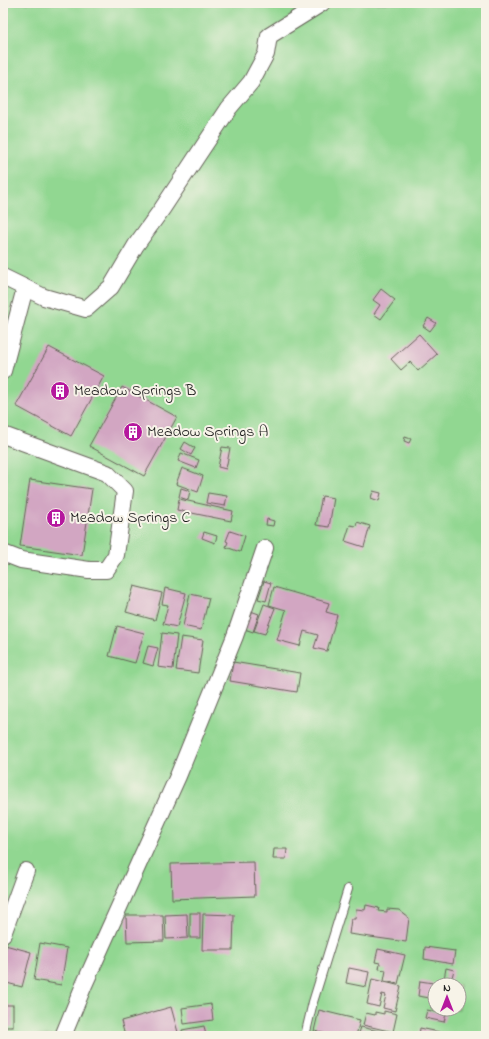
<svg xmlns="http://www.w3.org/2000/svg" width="489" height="1039" font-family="'Indie Flower',sans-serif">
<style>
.green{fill:#91d791;stroke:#567a56;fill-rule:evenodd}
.building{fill:#d2a6c2}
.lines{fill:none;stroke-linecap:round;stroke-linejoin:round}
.service-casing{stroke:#666259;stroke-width:10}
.minor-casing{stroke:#666259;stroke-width:18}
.service{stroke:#fff;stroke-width:8}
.minor{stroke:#fff;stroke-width:16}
.labels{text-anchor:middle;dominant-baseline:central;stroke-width:4;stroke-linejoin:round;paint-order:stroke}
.poi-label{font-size:16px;fill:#1c1c1c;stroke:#f7f3e8;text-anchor:start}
</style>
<rect width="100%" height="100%" fill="#f7f3e8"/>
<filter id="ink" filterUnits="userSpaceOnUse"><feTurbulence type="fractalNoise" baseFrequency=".025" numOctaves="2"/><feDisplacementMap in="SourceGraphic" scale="8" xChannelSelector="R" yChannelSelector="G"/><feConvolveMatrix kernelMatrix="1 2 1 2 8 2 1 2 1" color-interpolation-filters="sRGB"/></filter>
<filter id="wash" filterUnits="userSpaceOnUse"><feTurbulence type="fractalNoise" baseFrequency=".012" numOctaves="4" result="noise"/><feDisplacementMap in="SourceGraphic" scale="16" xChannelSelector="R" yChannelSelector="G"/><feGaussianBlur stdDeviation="0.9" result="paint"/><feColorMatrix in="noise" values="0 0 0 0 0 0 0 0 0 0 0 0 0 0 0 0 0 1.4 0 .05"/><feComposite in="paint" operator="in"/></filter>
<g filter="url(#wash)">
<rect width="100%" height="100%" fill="#eee4c9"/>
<path class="green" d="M3,3H486V1036H3ZM435,985H459V1009H435Z"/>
<g id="blocks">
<g class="building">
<path d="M381,289L395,300L381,319L374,314L380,305L373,300Z"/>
<path d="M428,318L436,323L430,331L423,326Z"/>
<path d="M419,334L437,354L418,371L410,362L401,370L391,359Z"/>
<path d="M49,347L104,376L71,436L16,406Z"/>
<path d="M122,387L177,417L144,476L89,446Z"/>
<path d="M405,437L411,439L409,443L404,441Z"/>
<path d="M185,442L195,448L191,455L181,449Z"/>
<path d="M222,447L230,448L226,469L218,467Z"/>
<path d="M181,453L199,460L196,468L178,461Z"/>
<path d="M182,468L203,476L198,492L176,484Z"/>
<path d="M30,480L92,489L82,555L20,546Z"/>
<path d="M181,488L190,491L188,500L179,497Z"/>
<path d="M373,491L381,493L379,501L371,498Z"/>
<path d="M208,493L227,496L225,506L206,503Z"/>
<path d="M322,496L334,498L329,527L316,525Z"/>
<path d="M179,499L233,511L231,521L177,510Z"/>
<path d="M267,519L274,521L273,526L266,525Z"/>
<path d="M357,522L370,526L364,547L345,541L350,525L356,526Z"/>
<path d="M230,531L245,536L240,552L226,547L228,542L226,541Z"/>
<path d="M204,532L217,536L215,543L202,538Z"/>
<path d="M264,581L271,583L266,601L258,599Z"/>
<path d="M134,586L162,593L155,620L126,612Z"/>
<path d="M274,587L329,603L326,612L337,615L327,651L314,648L318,635L304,631L300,646L277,640L286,610L269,605Z"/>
<path d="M165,588L186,593L177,627L163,624L168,605L162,604Z"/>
<path d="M190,594L209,598L201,630L183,626Z"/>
<path d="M264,604L275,608L265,634L254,631Z"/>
<path d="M245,609L259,614L253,632L239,627Z"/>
<path d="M117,626L144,633L135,663L109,656Z"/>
<path d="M162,633L177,635L173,669L158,667Z"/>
<path d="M181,637L203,640L198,673L176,670Z"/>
<path d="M148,646L158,648L153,666L143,663Z"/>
<path d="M233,662L300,673L297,692L230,681Z"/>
<path d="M274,849H287L286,859H273Z"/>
<path d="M254,862L255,896L172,899L171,864Z"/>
<path d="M366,905L379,908L378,911L387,912V909L399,910L409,918L406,942L349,934L351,919H355L356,909L365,910Z"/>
<rect x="190" y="913" width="10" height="25"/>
<path d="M187,914L188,938L166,939L165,915Z"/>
<path d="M203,914L234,915L233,950H202Z"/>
<path d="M126,915H163L164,941L127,942Z"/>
<path d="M40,943L67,948L61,985L34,980Z"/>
<path d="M5,945L31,952L22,987L3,982V954Z"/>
<path d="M425,947L455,951L453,964L424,959Z"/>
<path d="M378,949L405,955L398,984L384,981L386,970L379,969L380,963L375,962Z"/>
<path d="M349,968L369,972L366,987L346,983Z"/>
<path d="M446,968L454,970L451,981L444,979Z"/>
<path d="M372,979L401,986L395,1011L383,1008L386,995L382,994L379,1007L367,1004Z"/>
<path d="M420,981L433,983V986L435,987V1009L431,1008L433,999L430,998L418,996Z"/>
<path d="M211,1004L213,1020L184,1024L182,1008Z"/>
<rect x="3" y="1005" width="10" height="22"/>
<path d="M171,1007L179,1036H125L121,1021Z"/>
<path d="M438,1009H448V1012L438,1010Z"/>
<path d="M319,1010L360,1020L356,1036H335L314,1031Z"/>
<path d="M427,1010L446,1014L444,1022L425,1018Z"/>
<path d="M384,1011L397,1014L393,1032L363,1025L366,1013L375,1015V1012L384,1014Z"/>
<path d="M204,1026L206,1036H183L182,1030Z"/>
<path d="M361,1027L396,1035V1036H358Z"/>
<path d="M420,1028L439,1032L438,1036H419Z"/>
</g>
</g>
</g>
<g filter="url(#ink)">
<use href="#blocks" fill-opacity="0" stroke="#666259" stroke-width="1"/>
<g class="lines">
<g class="service-casing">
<path id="service" d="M305,1036L313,1002L348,889"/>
</g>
<g class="minor-casing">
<g id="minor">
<path d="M3,277L44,297L86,309L111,287L136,245L162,209L229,108L251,82L266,54L269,36L322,3"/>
<path d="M3,371L25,288"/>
<path d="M3,435L107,473L125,491L116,555L106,570H89L21,560L3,553"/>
<path d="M3,934L26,871"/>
<path d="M63,1036L84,985L178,776L235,636L265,548"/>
</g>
</g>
<use href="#service" class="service"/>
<use href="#minor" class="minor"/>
</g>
</g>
<defs>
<g id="building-disc" transform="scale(1)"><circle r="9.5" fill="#b5179e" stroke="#f7f3e8"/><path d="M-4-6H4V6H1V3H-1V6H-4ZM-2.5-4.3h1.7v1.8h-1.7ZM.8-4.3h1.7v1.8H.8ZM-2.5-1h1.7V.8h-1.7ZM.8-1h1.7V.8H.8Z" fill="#fff"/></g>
</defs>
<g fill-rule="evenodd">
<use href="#building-disc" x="60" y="391"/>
<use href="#building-disc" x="133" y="432"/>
<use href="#building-disc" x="56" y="518"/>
</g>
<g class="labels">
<g class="poi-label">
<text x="74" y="391">Meadow Springs B</text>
<text x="147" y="432">Meadow Springs A</text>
<text x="70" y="518">Meadow Springs C</text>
</g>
</g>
<rect width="489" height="1039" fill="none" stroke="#f7f3e8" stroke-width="16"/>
<g transform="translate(447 997)"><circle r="19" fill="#f7f3e8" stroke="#9f9d96"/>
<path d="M0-3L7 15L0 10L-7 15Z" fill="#b5179e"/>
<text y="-6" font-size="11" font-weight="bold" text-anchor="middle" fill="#1c1c1c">N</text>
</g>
</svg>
